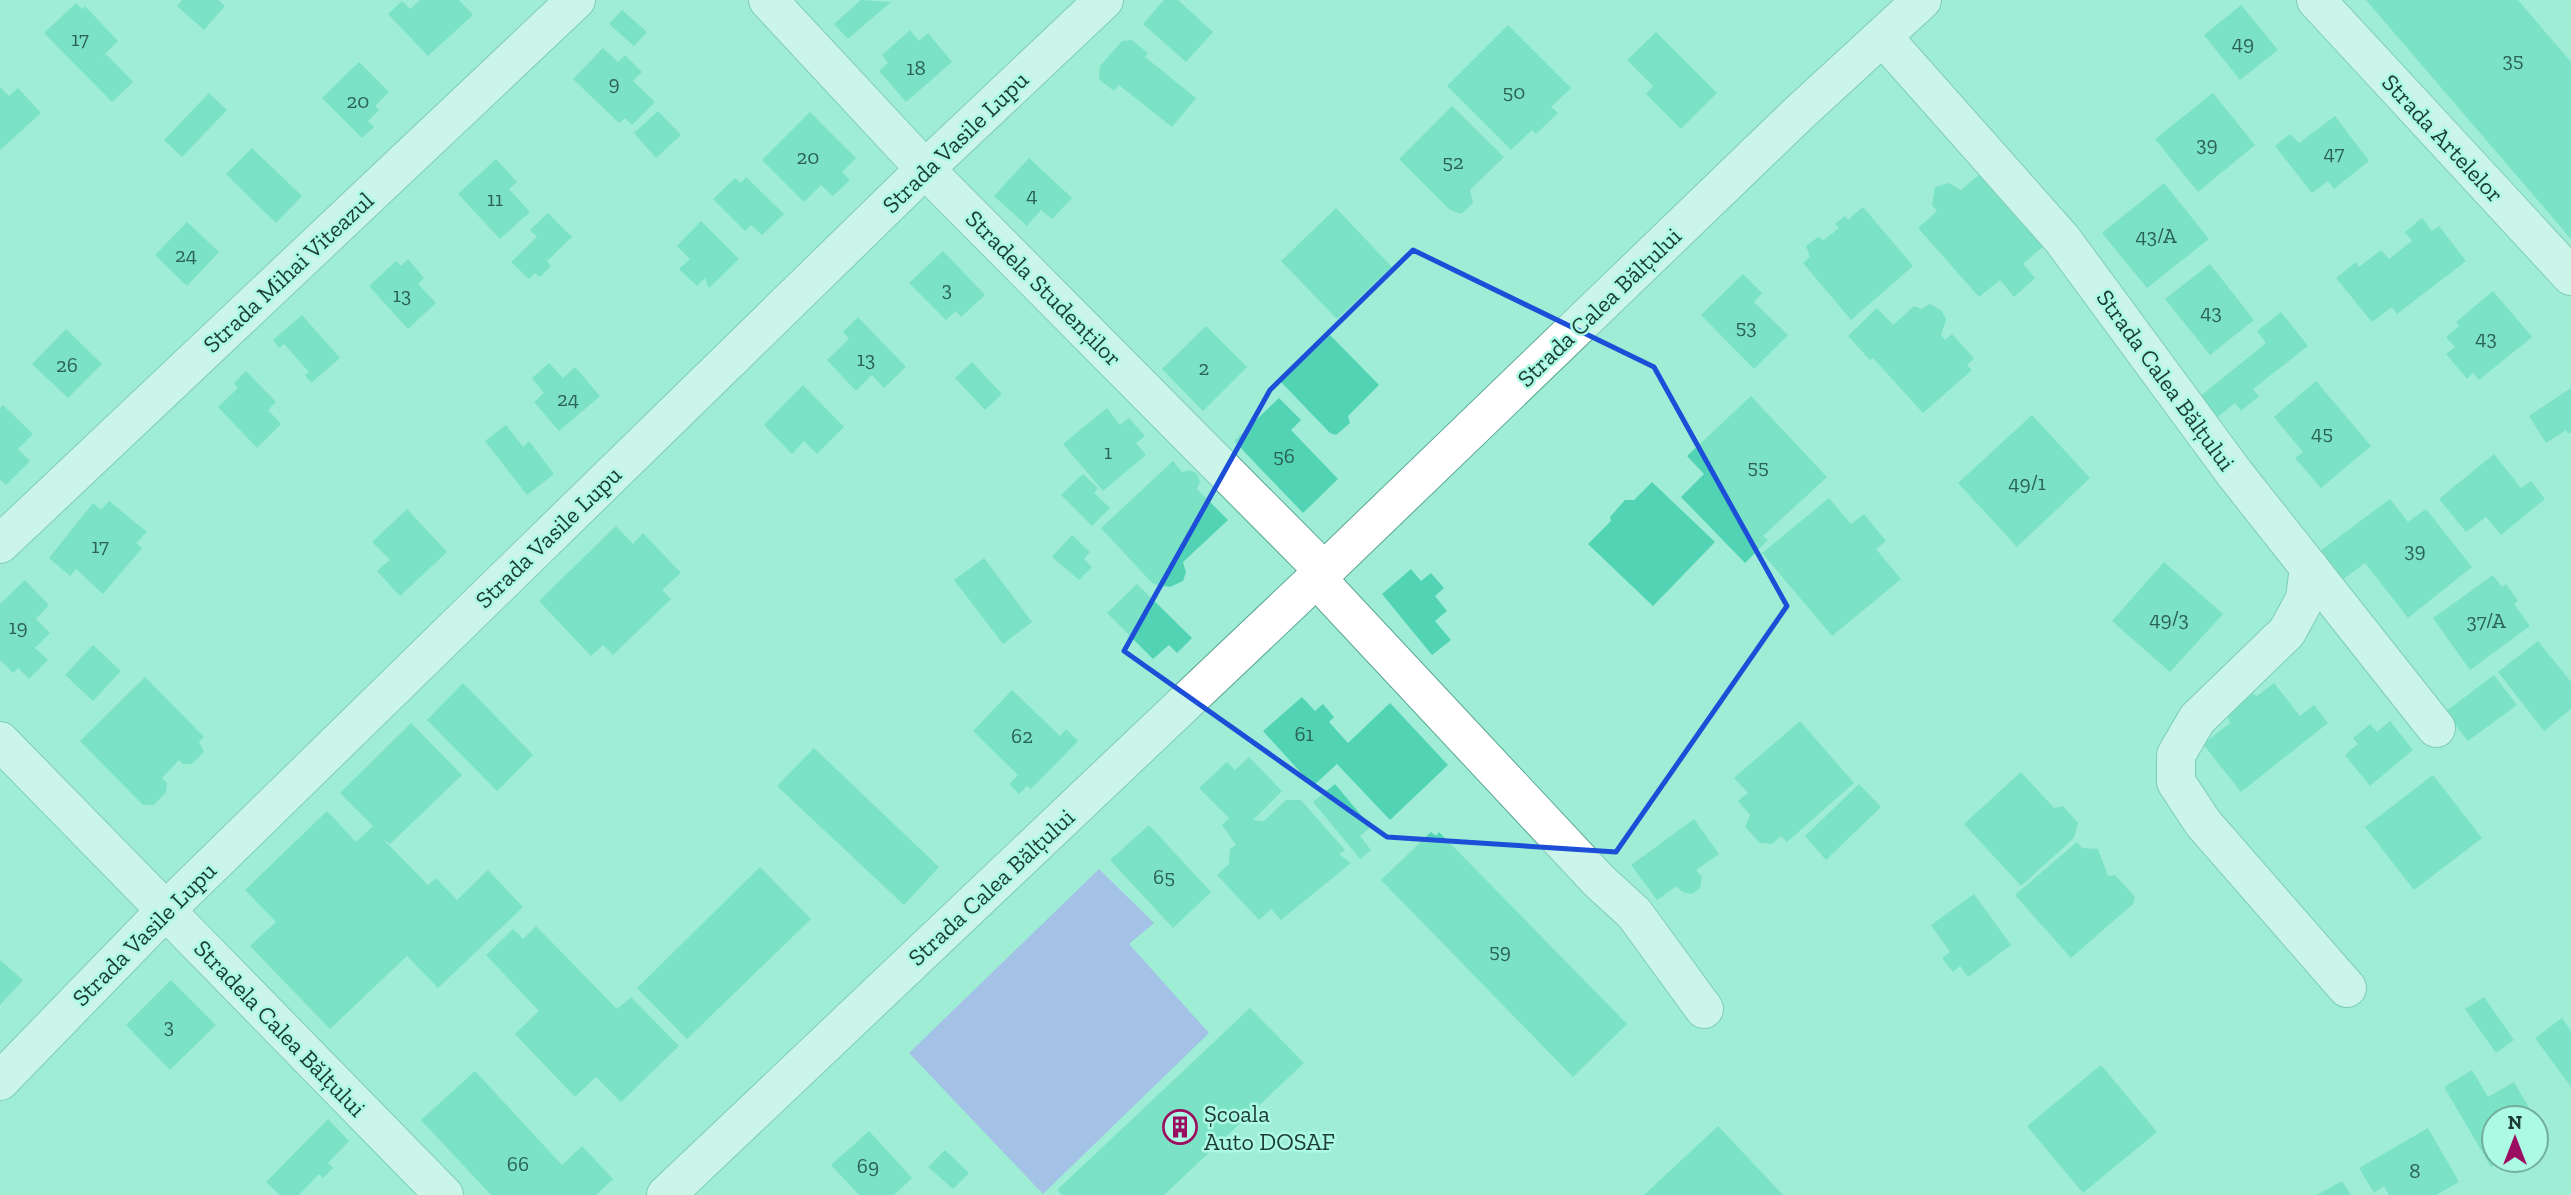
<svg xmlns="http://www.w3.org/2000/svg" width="2571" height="1195" font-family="'Zilla Slab',serif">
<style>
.forest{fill:#a98efa}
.building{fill:#52d4b4}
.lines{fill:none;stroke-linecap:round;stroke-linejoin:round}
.street-casing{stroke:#59a691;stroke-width:40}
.secondary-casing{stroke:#59a691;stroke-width:40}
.street{stroke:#fff;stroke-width:38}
.secondary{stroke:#fff;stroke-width:38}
.marked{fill:none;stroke:#1d4ed8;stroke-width:5;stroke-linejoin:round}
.labels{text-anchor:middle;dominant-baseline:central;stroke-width:5;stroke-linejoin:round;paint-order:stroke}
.number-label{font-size:21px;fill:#2a6253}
.street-label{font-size:24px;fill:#1c3c33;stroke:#acfae3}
.poi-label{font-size:24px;fill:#1c3c33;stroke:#acfae3;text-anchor:start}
</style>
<rect width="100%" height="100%" fill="#9fedd6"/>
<path class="forest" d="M1099,869L1154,923L1129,944L1209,1033L1043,1194L909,1053Z"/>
<g class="building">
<path d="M182,0H218L225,6L204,30L177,6Z"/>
<path d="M420,0H459L473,15L428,56L388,14L402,1L410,9Z"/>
<path d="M861,0L891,2L848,39L834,24Z"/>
<path d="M1164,0H1178L1213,32L1186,62L1143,24Z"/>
<path d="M2366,0H2518L2571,62V239Z"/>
<path d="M76,3L82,9L85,6L118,41L97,62L106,54L133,82L112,102L44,33Z"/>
<path d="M2241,5L2278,50L2240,80L2204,35Z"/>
<path d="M622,10L647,32L634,46L609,24Z"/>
<path d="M1508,25L1571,88L1551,107L1558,113L1536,134L1532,130L1511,150L1447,86Z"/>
<path d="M910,30L919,41L928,33L952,62L906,102L879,71L888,63L882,55Z"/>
<path d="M1656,32L1717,93L1681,129L1646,94L1653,86L1627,60Z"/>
<path d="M1132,40L1148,53L1145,57L1196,98L1172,127L1119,85L1114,91L1099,79L1100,66L1122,41Z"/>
<path d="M603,48L618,62L625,55L642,72L633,81L655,102L632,125L625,118L619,123L573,79Z"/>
<path d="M359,62L389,92L375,106L379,110L368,121L374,127L362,138L322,98Z"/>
<path d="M0,87L9,96L18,88L41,113L0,150Z"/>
<path d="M209,93L227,110L182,157L164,140Z"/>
<path d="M2213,93L2255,145L2198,192L2155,139Z"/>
<path d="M1452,106L1504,157L1470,190L1473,203L1461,214L1450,210L1399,159Z"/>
<path d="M658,111L681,135L656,158L634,133Z"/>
<path d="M810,112L856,158L842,172L850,180L833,196L821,185L804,202L762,160Z"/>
<path d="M2335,116L2369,161L2334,189L2328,181L2312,193L2275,146L2290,134L2299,143Z"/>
<path d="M252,148L302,196L276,223L226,174Z"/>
<path d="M1029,158L1072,198L1052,219L1041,210L1027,226L994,196Z"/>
<path d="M496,159L517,182L509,189L530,212L500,239L458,194Z"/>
<path d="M1982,172L2046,244L2023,264L2035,278L2014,297L2000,280L1979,297L1918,228L1937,211L1932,205L1935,187L1949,183L1961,190Z"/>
<path d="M746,177L784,214L762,235L751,225L745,231L713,199L735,178L741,183Z"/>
<path d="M2164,183L2209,239L2147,288L2102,233Z"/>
<path d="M1863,207L1913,266L1851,320L1803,263L1810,257L1806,246L1818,237L1824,240L1839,228L1835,224L1845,216L1848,220Z"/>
<path d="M1336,208L1392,267L1337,319L1281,261Z"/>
<path d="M548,213L572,237L547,261L551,266L540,277L535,273L529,279L511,262L537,237L530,230Z"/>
<path d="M2422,218L2432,231L2439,226L2466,261L2397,314L2392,307L2372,322L2336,278L2356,262L2359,267L2381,250L2389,259L2412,241L2405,232Z"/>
<path d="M701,221L739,259L709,288L705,278L697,286L679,269L690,259L677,246Z"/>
<path d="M187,222L219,252L187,286L155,255Z"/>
<path d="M943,251L985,295L961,317L956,311L946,320L909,283Z"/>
<path d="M408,259L424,278L418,284L436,303L408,329L369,286L396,261L401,266Z"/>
<path d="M2210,264L2254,320L2210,355L2165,299Z"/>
<path d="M1743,274L1762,293L1754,302L1788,335L1754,369L1701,315Z"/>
<path d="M2493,291L2532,337L2479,380L2473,373L2467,379L2446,354L2455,347L2446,337L2459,326L2456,322Z"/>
<path d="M1930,304L1942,311L1946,320L1941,335L1945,340L1952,334L1974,358L1967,365L1972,370L1923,413L1873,358L1870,360L1848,336L1877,308L1893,325L1914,306L1921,309Z"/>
<path d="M2281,312L2308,346L2253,389L2259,396L2241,411L2235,403L2215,419L2198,398L2266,343L2257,331Z"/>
<path d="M302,315L340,358L311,383L305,375L309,372L284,344L279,348L273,340Z"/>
<path d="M858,317L906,367L884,388L872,375L856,391L827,360L849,339L843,332Z"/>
<path d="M1206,326L1247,367L1203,411L1162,369Z"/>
<path d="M66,329L102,364L68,398L32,364Z"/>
<path d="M1330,335L1379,385L1348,416L1350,423L1336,435L1330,433L1281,382Z"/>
<path d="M972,362L1002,394L985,410L955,378Z"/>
<path d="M549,363L563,378L575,367L600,396L559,431L534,402L544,393L532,378Z"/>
<path d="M246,371L276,402L268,410L281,424L257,448L218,407L238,388L234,383Z"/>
<path d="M2316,381L2371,446L2321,488L2295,458L2303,452L2274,417Z"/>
<path d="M803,385L844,427L817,454L804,441L792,454L764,425Z"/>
<path d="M2571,388V432L2568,434L2566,430L2546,443L2529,416Z"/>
<path d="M1751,396L1827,477L1763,536L1768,540L1745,563L1681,497L1704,474L1687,456Z"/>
<path d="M1279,398L1301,420L1291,430L1338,479L1303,513L1234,441Z"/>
<path d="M3,405L33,434L18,449L30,461L6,485L0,479V408Z"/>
<path d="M1107,408L1120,425L1129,418L1145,436L1136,443L1146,455L1103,491L1063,444Z"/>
<path d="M2032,415L2090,478L2017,547L1958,483Z"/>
<path d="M506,425L523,447L529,441L554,474L527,495L485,441Z"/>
<path d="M2494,454L2521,488L2531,481L2545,499L2501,535L2486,517L2466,532L2439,499Z"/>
<path d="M1173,461L1182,472L1190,470L1197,474L1200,482L1197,489L1228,520L1183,562L1186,572L1183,581L1170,587L1153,584L1101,528Z"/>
<path d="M1083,474L1098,488L1094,493L1110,508L1092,526L1061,495Z"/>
<path d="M1652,482L1715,542L1653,606L1588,544L1611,521L1610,517L1625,500H1634Z"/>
<path d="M1829,498L1851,524L1864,514L1886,541L1876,549L1901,579L1832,636L1762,553Z"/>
<path d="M2390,499L2408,522L2426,509L2472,567L2408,618L2365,563L2342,580L2320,551Z"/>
<path d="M109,501L147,532L136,543L142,548L103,594L76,569L70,576L49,558L93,503L101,510Z"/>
<path d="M407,509L447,552L400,596L377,571L390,560L372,542Z"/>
<path d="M616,526L633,544L643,533L681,573L662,590L671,599L613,655L603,645L591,656L539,601Z"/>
<path d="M1072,535L1090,552L1084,559L1092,567L1079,580L1052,557Z"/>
<path d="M984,558L1032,622L1003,644L954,580Z"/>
<path d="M2164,562L2223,614L2170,672L2112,621Z"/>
<path d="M1411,569L1421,581L1431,573L1444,588L1435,596L1447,611L1435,621L1451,640L1432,655L1382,594Z"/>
<path d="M2493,575L2502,587L2506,584L2518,601L2514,604L2530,626L2470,670L2433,618Z"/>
<path d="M25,580L49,605L36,619L50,633L35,648L48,660L29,679L18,668L13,673L0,660V604Z"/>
<path d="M1137,584L1192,638L1177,653L1169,645L1153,659L1107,613Z"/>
<path d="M2538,641L2571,682V709L2544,731L2498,672Z"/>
<path d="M93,645L121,671L93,701L65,675Z"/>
<path d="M2494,675L2517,705L2468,741L2445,712Z"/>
<path d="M145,677L204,737L199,742L204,752L192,764H183L179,760L162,778L167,783L166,792L154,805H143L80,741Z"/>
<path d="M463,683L533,755L497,791L427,720Z"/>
<path d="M2274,683L2300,716L2314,705L2328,723L2241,792L2203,744L2230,723L2225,710L2246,690L2257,696Z"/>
<path d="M1012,690L1060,736L1066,729L1078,741L1031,789L1027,786L1019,794L1009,784L1018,775L973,731Z"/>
<path d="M1302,697L1315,711L1323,704L1334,717L1329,722L1348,743L1390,703L1448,765L1390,820L1337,764L1313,786L1263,731Z"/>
<path d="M1800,721L1854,783L1787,842L1781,836L1772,844L1760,843L1745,827L1750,815L1738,801L1748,793L1734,778Z"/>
<path d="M2390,721L2413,750L2370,786L2345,755L2358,744L2353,738L2370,724L2377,732Z"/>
<path d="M411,723L462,775L390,844L382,838L428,885L436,878L457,900L488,870L523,907L438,988L407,956L330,1029L250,946L276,922L245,890L327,811L356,842L373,826L340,793Z"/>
<path d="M814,748L939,867L904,905L777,786Z"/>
<path d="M1249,757L1282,791L1253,820L1264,821L1286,800H1301L1345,850L1339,854L1351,863L1281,920L1271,909L1259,920L1217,875L1229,864L1230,849L1236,845L1222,825L1229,818L1199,788L1227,762L1235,770Z"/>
<path d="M2021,772L2054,808L2063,806L2078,823L2074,838L2021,886L1964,824Z"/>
<path d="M2433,775L2482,838L2414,890L2365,827Z"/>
<path d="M1335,784L1371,827L1360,836L1371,850L1360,859L1313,802Z"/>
<path d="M1859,784L1881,807L1826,860L1805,836Z"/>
<path d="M1694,819L1719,854L1696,870L1702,877L1700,888L1692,894L1682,892L1677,886L1657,900L1631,865Z"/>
<path d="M1149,825L1211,892L1173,928L1110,860Z"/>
<path d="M1431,832L1436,836L1439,832L1627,1024L1573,1077L1381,880Z"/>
<path d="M2077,842L2082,848L2098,849L2108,876L2115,875L2135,897L2133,904L2071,958L2015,895Z"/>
<path d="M760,867L811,919L687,1039L637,988Z"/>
<path d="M1974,894L2011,945L1968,977L1960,966L1953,972L1942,958L1950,952L1931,925Z"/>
<path d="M536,926L617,1009L631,997L679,1046L621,1102L596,1077L575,1097L515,1034L539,1011L486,955L513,929L523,939Z"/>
<path d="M0,960L23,980L0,1005Z"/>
<path d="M171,980L216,1025L170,1070L126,1025Z"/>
<path d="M2484,997L2514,1040L2496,1053L2465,1009Z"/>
<path d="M1250,1008L1304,1063L1164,1195H1062L1057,1190Z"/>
<path d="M2562,1018L2571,1031V1087L2535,1038Z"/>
<path d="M2101,1065L2157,1132L2083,1193L2027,1126Z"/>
<path d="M2472,1070L2488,1097L2514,1082L2535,1118H2494V1160H2503L2491,1167L2444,1087Z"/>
<path d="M475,1071L562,1165L582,1146L613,1179L596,1195H491L421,1120Z"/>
<path d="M328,1119L349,1141L328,1163L333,1168L323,1178L319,1174L299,1195H280L266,1182Z"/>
<path d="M1718,1126L1783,1195H1644Z"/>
<path d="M2428,1128L2459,1182L2436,1195H2389L2384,1186L2374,1193L2359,1168Z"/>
<path d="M869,1131L912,1178L894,1195H859L831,1165Z"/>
<path d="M945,1150L969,1173L953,1189L928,1167Z"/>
<path d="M2342,1181L2351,1195H2317Z"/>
</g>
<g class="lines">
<g class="street-casing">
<g id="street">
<path d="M768,0L925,169L1324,571"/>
<path d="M2316,0L2571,276"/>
<path d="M1883,37L2062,239L2235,474L2436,728"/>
<path d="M0,544L576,0"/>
<path d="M2309,567L2305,599L2287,632L2197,719L2176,755V782L2203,823L2347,988"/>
<path d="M1316,578L1599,881L1634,913L1704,1009"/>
<path d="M0,741L444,1195"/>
<path d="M0,1081L165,911L925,169L1104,0"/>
</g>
</g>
<g class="secondary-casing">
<path id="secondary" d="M666,1195L1324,571L1797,115L1922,0"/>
</g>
<use href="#street" class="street"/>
<use href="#secondary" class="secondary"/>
</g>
<path d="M0 0H2571V1195H0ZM1413,250L1654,367L1787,606L1616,852L1387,837L1124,651L1270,390Z" fill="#9fedd6" fill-opacity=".55" fill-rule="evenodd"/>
<path class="marked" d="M1413,250L1654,367L1787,606L1616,852L1387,837L1124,651L1270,390Z"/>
<defs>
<g id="building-ring" transform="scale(1.75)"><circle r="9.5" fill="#acfae3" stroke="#9b0d5e" stroke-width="1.5"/><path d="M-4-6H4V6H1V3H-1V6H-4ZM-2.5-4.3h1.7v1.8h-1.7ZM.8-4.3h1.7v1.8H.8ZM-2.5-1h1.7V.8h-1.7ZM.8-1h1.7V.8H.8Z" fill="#9b0d5e"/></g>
</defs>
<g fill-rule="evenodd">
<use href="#building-ring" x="1180" y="1127"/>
</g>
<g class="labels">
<g class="number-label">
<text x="80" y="38">17</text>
<text x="2243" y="42">49</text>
<text x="2513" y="59">35</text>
<text x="916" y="67">18</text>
<text x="614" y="82">9</text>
<text x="1514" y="91">50</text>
<text x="358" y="100">20</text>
<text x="2207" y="143">39</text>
<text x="2334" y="152">47</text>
<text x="808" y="156">20</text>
<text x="1453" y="161">52</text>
<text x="1032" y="194">4</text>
<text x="495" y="198">11</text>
<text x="2156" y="235">43/A</text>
<text x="186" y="254">24</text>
<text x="947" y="288">3</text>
<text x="402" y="294">13</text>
<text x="2211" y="311">43</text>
<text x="1746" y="326">53</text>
<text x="2486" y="337">43</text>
<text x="866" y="358">13</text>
<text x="67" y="364">26</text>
<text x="1204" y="367">2</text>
<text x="568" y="398">24</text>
<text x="2322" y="432">45</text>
<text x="1108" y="451">1</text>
<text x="1284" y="455">56</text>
<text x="1758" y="466">55</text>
<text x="2027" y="482">49/1</text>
<text x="100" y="545">17</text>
<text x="2415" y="549">39</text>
<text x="2169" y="618">49/3</text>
<text x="2486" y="620">37/A</text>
<text x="18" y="626">19</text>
<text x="1304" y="733">61</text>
<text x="1022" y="735">62</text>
<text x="1164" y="876">65</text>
<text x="1500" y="950">59</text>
<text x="169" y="1025">3</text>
<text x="518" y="1163">66</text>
<text x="868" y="1165">69</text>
<text x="2415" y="1170">8</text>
</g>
<g class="street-label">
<text transform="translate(2443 138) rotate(47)">Strada Artelelor</text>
<text transform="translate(955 142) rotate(-44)">Strada Vasile Lupu</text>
<text transform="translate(288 272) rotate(-43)">Strada Mihai Viteazul</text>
<text transform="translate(1044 288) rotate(45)">Stradela Studenților</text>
<text transform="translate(1599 307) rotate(-44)">Strada Calea Bălțului</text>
<text transform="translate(2166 380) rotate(54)">Strada Calea Bălțului</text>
<text transform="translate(548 537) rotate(-44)">Strada Vasile Lupu</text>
<text transform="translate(991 887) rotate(-43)">Strada Calea Bălțului</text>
<text transform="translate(144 934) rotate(-45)">Strada Vasile Lupu</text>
<text transform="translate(280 1028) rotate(46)">Stradela Calea Bălțului</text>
</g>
<g class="poi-label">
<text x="1204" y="1113">Școala<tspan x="1204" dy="28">Auto DOSAF</tspan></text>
</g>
</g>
<g transform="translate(2515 1139)"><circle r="33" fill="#acfae3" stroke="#72ae9d" stroke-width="2"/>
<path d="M0-5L12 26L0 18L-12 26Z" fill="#9b0d5e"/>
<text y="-10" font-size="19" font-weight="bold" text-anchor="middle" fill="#1c3c33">N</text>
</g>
</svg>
